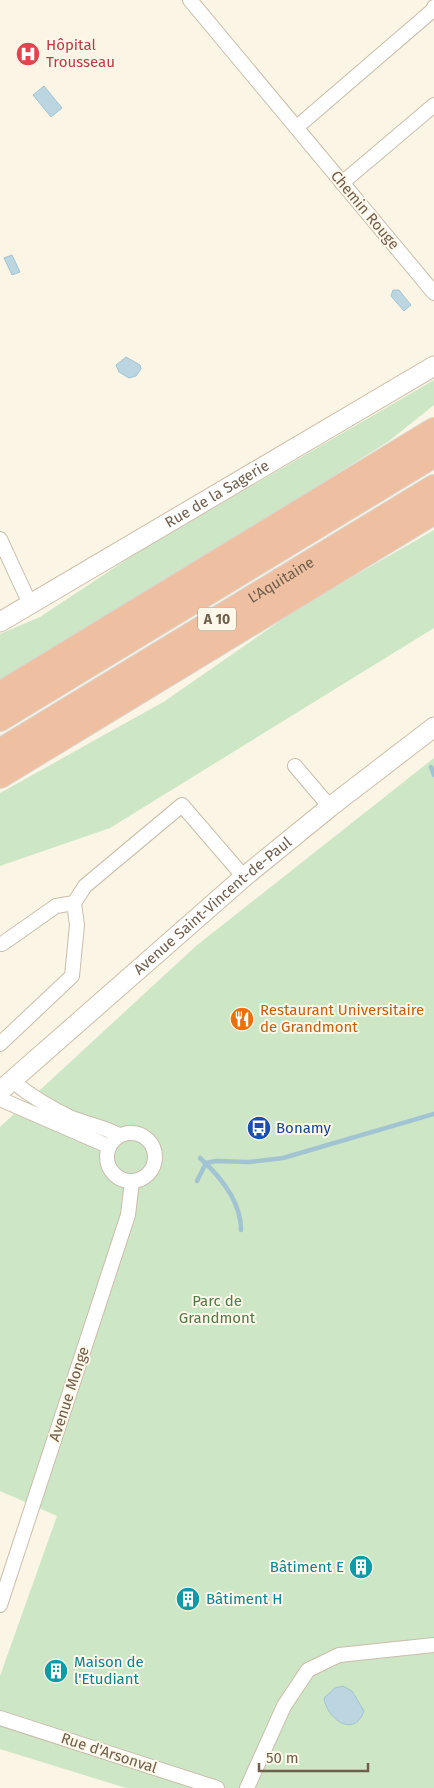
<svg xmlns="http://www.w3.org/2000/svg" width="434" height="1788" font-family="'Fira Sans',sans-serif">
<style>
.green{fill:#cde6c5}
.water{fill:#bbd6e1;stroke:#a2c4d2}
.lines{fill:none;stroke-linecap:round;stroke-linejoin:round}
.stream{stroke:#a2c4d2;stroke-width:4.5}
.street-casing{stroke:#cabdac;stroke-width:16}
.secondary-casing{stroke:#cdbeaa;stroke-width:21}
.highway-casing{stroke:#dad5d0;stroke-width:26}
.street{stroke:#fff;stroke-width:14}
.secondary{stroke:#fff;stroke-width:19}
.highway{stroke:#eec0a1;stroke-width:24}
.labels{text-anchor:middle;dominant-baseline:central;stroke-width:4;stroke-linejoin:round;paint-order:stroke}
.shield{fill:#fdf8ea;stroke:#9a8c7b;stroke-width:1}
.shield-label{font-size:14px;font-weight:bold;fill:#705e4c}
.health-label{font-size:15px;fill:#be3a42;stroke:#fdf8ea;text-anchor:start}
.street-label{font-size:15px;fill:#705e4c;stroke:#fdf8ea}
.food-label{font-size:15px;fill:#c56008;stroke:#fdf8ea;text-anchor:start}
.transit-label{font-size:15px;fill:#164399;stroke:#fdf8ea;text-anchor:start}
.park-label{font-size:15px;fill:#517a49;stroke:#fdf8ea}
.culture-label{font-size:15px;fill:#0d838f;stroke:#fdf8ea;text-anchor:start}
</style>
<rect width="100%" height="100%" fill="#faf5e5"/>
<g class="green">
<path d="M434,380V405L389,441L204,558L0,693V634L40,617L138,552Z"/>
<path d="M434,530V628L110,828L0,866V793L165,701L300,607Z"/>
<path d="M434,758V1788H126L0,1749V1676L57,1516L0,1491V1127L196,946Z"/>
</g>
<g class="water">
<path d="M44,86L62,108L51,117L33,95Z"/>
<path d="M12,255L20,272L12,275L4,258Z"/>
<path d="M393,290H399L411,305L404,311L391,296Z"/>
<path d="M126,357L140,365L141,369L136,376L129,378L119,372L116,365Z"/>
<path d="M343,1686L352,1691L364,1711C354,1739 327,1719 324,1698L335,1688Z"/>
</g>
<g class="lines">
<g class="stream">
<path d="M431,767L434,775"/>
<path d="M200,1158C221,1177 241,1201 241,1230"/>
<path d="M197,1181L206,1163L216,1161L249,1162L283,1158L434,1114"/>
</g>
<g class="street-casing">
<g id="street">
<path d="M190,0L434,293"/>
<path d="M297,127L433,10L434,7"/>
<path d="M342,183L434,105"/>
<path d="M0,539L30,604"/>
<path d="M295,766L330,807"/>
<path d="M2,944L56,906L74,903L85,886L182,805L244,877"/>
<path d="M0,1044L72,976L77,925L74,903"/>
<path d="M12,1081C31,1096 50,1108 72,1118C87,1124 104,1127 119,1135"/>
<path d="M0,1099L108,1146"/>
<circle cx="131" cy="1157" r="24"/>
<path d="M0,1605L128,1215L132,1181"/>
<path d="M0,1718L217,1788"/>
<path d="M247,1788L284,1706L308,1670L339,1655L434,1645"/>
</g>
</g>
<g class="secondary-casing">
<g id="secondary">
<path id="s1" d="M0,622L434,366"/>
<path id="s2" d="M0,1091L244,877L330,807L434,727"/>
</g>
</g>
<g class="highway-casing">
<g id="highway">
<path d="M0,694L434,430"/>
<path d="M0,719L434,455"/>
<path id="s3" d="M0,751L434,487"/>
<path d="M0,776L434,512"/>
</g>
</g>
<use href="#street" class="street"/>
<use href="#secondary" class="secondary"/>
<use href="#highway" class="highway"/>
</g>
<defs>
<g id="hospital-disc" transform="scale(1.25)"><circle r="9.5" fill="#e0444e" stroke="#fdf8ea"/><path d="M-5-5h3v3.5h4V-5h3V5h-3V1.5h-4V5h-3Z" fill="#fff"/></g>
<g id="restaurant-disc" transform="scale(1.25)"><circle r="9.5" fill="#e8710a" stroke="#fdf8ea"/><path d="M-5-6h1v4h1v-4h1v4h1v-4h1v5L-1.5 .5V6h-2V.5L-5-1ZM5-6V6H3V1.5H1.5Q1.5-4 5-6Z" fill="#fff"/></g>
<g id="bus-disc" transform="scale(1.25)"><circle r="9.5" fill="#1a4fb4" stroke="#fdf8ea"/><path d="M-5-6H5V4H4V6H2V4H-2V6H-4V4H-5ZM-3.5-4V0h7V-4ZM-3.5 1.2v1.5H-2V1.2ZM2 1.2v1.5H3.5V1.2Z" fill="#fff"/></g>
<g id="building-disc" transform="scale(1.25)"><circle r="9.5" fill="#0f9aa8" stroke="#fdf8ea"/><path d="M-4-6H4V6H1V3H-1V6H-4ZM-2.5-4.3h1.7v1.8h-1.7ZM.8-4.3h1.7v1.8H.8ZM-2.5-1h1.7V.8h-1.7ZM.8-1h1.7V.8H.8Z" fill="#fff"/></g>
</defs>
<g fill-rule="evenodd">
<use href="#hospital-disc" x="28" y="54"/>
<use href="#restaurant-disc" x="242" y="1019"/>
<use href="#bus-disc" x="259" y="1128"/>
<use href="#building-disc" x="361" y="1567"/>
<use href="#building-disc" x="188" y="1599"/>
<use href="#building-disc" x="56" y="1671"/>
</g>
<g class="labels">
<rect class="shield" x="198" y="607.5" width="38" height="23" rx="4"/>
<g class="shield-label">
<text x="217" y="619">A 10</text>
</g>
<g class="health-label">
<text x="46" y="45">Hôpital<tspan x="46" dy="17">Trousseau</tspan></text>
</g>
<g class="street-label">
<text transform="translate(365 210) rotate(50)">Chemin Rouge</text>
<text stroke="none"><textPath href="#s1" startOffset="252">Rue de la Sagerie</textPath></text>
<text stroke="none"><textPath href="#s3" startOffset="329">L'Aquitaine</textPath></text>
<text stroke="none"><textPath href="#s2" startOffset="282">Avenue Saint-Vincent-de-Paul</textPath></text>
<text transform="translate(69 1394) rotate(-72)">Avenue Monge</text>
<text transform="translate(109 1753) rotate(18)">Rue d'Arsonval</text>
</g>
<g class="food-label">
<text x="260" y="1010">Restaurant Universitaire<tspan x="260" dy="17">de Grandmont</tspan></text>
</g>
<g class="transit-label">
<text x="276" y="1128">Bonamy</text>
</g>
<g class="park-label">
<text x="217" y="1301">Parc de<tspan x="217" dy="17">Grandmont</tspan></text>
</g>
<g class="culture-label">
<text x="344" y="1567" text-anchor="end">Bâtiment E</text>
<text x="206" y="1599">Bâtiment H</text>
<text x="74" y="1662">Maison de<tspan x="74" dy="17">l'Etudiant</tspan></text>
</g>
</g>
<path d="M259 1763v8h109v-8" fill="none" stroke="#705e4c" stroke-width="2.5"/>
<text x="266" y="1763" font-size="15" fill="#705e4c" stroke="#fdf8ea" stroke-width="4" paint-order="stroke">50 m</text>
</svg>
